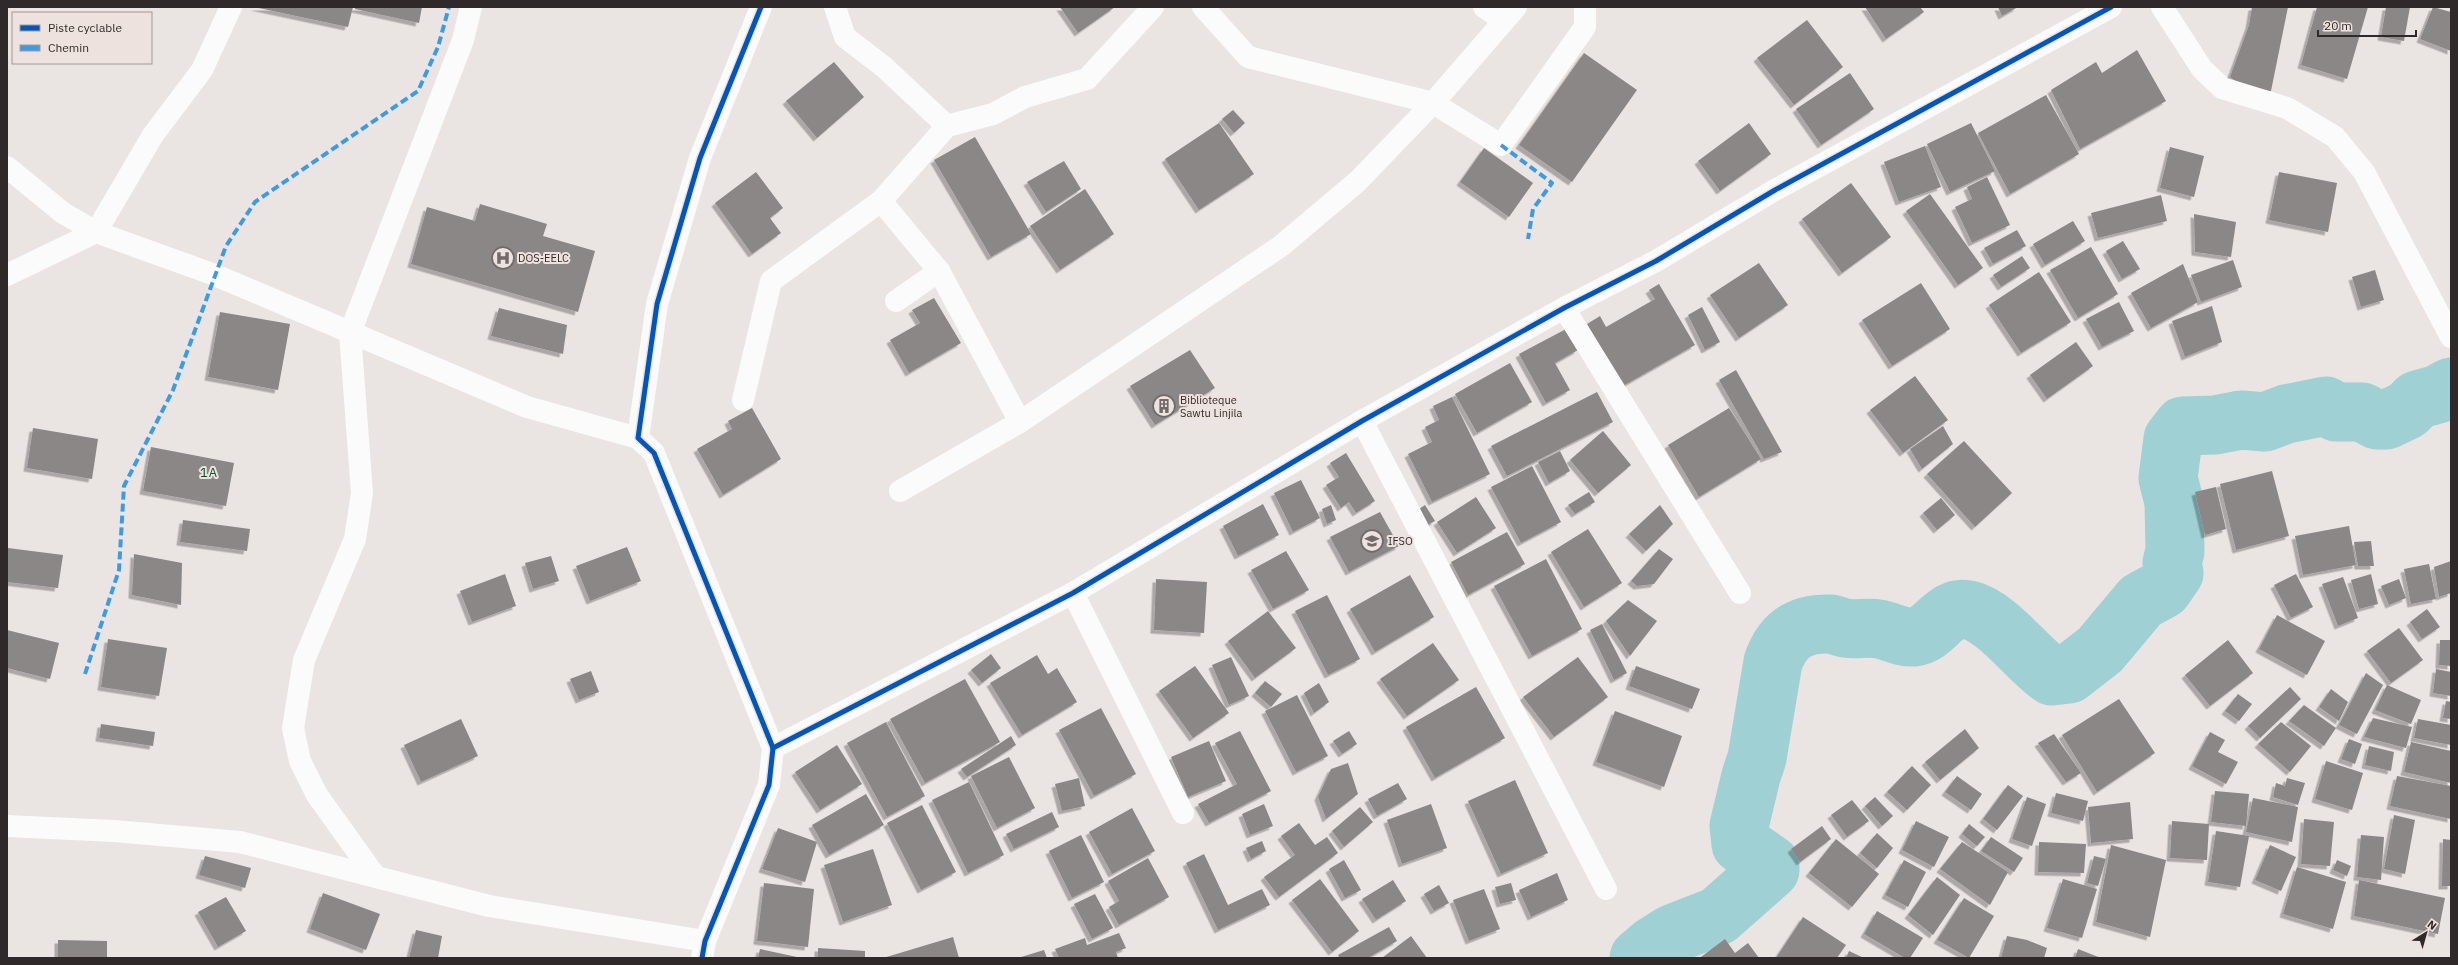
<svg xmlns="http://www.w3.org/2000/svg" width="2458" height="965" font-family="'IBM Plex Sans',sans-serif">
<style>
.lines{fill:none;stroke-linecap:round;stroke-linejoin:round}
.river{stroke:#9ed0d4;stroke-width:59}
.building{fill:#8b8787;filter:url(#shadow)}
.street{stroke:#fcfbfb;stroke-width:22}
.quiet{stroke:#3d9ce1;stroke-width:4;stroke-dasharray:8 4;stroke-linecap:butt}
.cycleway-casing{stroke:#eee2de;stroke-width:8}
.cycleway{stroke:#0057b8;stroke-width:5}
.labels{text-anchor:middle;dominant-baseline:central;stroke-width:4;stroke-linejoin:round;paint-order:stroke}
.poi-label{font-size:11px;fill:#2f2a29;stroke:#eee2de;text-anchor:start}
.quarter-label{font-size:13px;letter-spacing:1px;fill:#084f34;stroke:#eee2de}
</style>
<defs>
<filter id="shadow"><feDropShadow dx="-3.5" dy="3.5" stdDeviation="0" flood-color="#0004"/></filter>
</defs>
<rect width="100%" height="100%" fill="#eae4e2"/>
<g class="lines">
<path class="river" d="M1639,958L1653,946L1672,934L1718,916L1770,870V864L1741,844L1739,826L1751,776L1757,758L1773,662C1783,634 1800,623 1831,624C1836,625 1840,627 1845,628C1856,630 1867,627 1879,629C1890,631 1902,638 1914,637C1935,635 1944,604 1969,610C1998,617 2027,659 2052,676L2069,674L2100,650L2141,601L2163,589L2174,573L2172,563L2175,551L2174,502L2168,478L2173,439L2183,426L2215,425L2241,420L2265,422L2286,414L2326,406L2336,412H2362L2377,420H2386L2407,410L2417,400L2438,394L2451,387"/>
</g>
<g class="building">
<path d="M254,7H353L348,27Z"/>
<path d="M355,7H422L419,23L355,9Z"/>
<path d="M1060,7H1115L1078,33Z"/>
<path d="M1865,7H1920L1924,12L1886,39Z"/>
<path d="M1998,7H2018L2002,16Z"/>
<path d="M2252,7H2288L2271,91L2248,90L2230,77L2249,25Z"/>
<path d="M2317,7H2368L2347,79L2301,65Z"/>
<path d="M2386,7H2410L2404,41L2381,37Z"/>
<path d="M2433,7L2451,12V51L2420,39Z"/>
<path d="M1807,20L1843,67L1794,105L1757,58Z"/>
<path d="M2137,50L2166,101L2080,149L2051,90L2096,62L2102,73Z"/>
<path d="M1584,53L1637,90L1572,182L1519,145Z"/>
<path d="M834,62L864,97L817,138L786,101Z"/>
<path d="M1850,73L1874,109L1821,145L1796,109Z"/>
<path d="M2046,95L2079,154L2010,194L1978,133Z"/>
<path d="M1233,110L1245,123L1234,133L1222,119Z"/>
<path d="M1219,123L1254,174L1199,210L1165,159Z"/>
<path d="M1749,123L1771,154L1720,191L1698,161Z"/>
<path d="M1971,123L1995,171L1950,192L1927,144Z"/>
<path d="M975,137L1031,234L991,257L934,160Z"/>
<path d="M1925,146L1941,187L1899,202L1884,162Z"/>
<path d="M2170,147L2204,156L2194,197L2160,188Z"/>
<path d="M1484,148L1533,183L1509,217L1460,182Z"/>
<path d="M1064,161L1081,189L1046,212L1027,182Z"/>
<path d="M756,172L783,208L770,218L781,233L752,254L715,203Z"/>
<path d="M2279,172L2337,183L2328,232L2269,220Z"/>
<path d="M1987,177L2010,225L1972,243L1955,207L1972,199L1967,187Z"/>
<path d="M1851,183L1891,237L1842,273L1802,219Z"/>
<path d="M1085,189L1114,234L1060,270L1030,226Z"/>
<path d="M1930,194L1983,268L1958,285L1906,211Z"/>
<path d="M2161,195L2167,221L2098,238L2091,213Z"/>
<path d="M480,204L547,224L543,236L595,251L578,312L411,264L427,207L475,221Z"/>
<path d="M2194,214L2236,222L2231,257L2195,252Z"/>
<path d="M2073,221L2085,241L2045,265L2033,244Z"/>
<path d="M2017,230L2026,246L1993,264L1984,248Z"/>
<path d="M2123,241L2140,269L2122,279L2106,251Z"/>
<path d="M2091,247L2118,294L2078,318L2050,270Z"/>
<path d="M2022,256L2030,268L2001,287L1993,275Z"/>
<path d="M2233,260L2242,287L2201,302L2191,275Z"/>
<path d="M1759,263L1788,305L1739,338L1710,295Z"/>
<path d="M2183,264L2198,302L2151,328L2131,293Z"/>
<path d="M2375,270L2384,300L2361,307L2352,277Z"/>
<path d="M2039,272L2071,322L2021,353L1989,305Z"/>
<path d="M1921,283L1950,329L1892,366L1862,320Z"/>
<path d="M1659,284L1695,345L1623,386L1587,324L1600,316L1606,327L1655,299L1649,290Z"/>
<path d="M934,298L961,343L909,373L890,340L920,323L912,310Z"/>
<path d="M2119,302L2134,331L2102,347L2086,319Z"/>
<path d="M2212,306L2222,342L2185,357L2172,321Z"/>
<path d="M1702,307L1720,342L1705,350L1688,315Z"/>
<path d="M499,308L567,325L563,354L491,336Z"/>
<path d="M220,312L290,324L278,390L208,377Z"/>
<path d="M1566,329L1578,350L1555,363L1570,390L1546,403L1519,354Z"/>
<path d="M2076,342L2093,366L2047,399L2030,375Z"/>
<path d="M1190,350L1215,388L1155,425L1130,386Z"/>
<path d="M1510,363L1532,402L1477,433L1455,394Z"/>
<path d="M1736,370L1782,452L1764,459L1719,380Z"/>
<path d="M1915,376L1948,420L1903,453L1870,410Z"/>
<path d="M1597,392L1613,422L1507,476L1491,446Z"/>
<path d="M1452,397L1490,474L1432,502L1408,454L1432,442L1425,427L1439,420L1433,406Z"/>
<path d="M752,408L781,459L723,495L697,449L732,429L728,421Z"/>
<path d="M1729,408L1761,459L1699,497L1668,445Z"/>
<path d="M1943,426L1953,444L1922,469L1910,449Z"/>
<path d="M33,428L98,439L92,479L27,468Z"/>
<path d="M1603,431L1631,465L1598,493L1570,460Z"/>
<path d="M1964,441L2012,493L1975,527L1927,474Z"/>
<path d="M151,447L234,463L226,506L143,491Z"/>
<path d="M1560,451L1570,471L1549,483L1538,462Z"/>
<path d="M1346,453L1375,501L1356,513L1349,502L1341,508L1326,485L1339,477L1330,463Z"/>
<path d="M1532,466L1561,522L1521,543L1491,487Z"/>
<path d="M2272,471L2289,536L2236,550L2220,484Z"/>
<path d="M1301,480L1320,518L1293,532L1274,493Z"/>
<path d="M2216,487L2226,529L2205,535L2195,492Z"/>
<path d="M1589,492L1595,502L1575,514L1568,505Z"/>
<path d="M1476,497L1496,528L1457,553L1437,522Z"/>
<path d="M1941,498L1955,515L1937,530L1923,513Z"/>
<path d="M1263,504L1279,535L1238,556L1223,526Z"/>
<path d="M1331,505L1336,520L1327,524L1322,509Z"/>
<path d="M1425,505L1435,521L1422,528L1413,513Z"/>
<path d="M1660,505L1673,524L1646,551L1629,534Z"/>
<path d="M1380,512L1399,546L1349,572L1330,537Z"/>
<path d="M183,520L250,529L247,551L180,542Z"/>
<path d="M2349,526L2356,565L2303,575L2295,536Z"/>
<path d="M1588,529L1622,583L1584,607L1551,552Z"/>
<path d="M1507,532L1525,564L1468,595L1451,562Z"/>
<path d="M2371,541L2374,566H2358L2354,542Z"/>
<path d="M627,547L641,581L590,601L576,566Z"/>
<path d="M8,548L63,555L58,588L7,582Z"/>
<path d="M1659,549L1673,559L1654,584L1637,586L1631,581Z"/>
<path d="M1286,551L1309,590L1273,609L1251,570Z"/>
<path d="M134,554L182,563L181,605L132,595Z"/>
<path d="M551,556L559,581L533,589L525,563Z"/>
<path d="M1546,559L1582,629L1532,656L1494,586Z"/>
<path d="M2451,561V593L2439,597L2434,567Z"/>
<path d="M2429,564L2436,599L2411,604L2404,569Z"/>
<path d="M505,574L516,606L472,622L460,591Z"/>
<path d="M2296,574L2313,607L2291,618L2274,585Z"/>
<path d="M2371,574L2378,604L2359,609L2351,580Z"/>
<path d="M1410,575L1434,617L1375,652L1350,609Z"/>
<path d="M2343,577L2358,618L2338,626L2322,584Z"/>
<path d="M1156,579L1207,582L1204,633L1154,630Z"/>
<path d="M2399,579L2406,598L2389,605L2381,586Z"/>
<path d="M1327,595L1360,659L1328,675L1295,611Z"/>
<path d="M1628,600L1657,621L1630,656L1606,621Z"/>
<path d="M2427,609L2440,627L2422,639L2410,622Z"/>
<path d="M1268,611L1296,648L1255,678L1228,641Z"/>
<path d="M2277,615L2325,641L2307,675L2259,649Z"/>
<path d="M1602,624L1627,673L1614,680L1590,630Z"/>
<path d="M2399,628L2423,660L2391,683L2367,651Z"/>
<path d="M7,630L59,643L50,679L7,668Z"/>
<path d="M108,639L167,648L159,696L101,687Z"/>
<path d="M2228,640L2253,673L2210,706L2185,675Z"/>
<path d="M2440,640H2451V666L2439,665Z"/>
<path d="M1433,643L1459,680L1407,716L1380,679Z"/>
<path d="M991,654L1001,668L982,683L971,670Z"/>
<path d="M1037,655L1048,674L1057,668L1077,702L1022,735L990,683Z"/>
<path d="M1231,657L1249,696L1229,705L1212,665Z"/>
<path d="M1578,657L1608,697L1554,737L1523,697Z"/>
<path d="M1195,666L1229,713L1193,738L1159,691Z"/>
<path d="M1636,666L1700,689L1692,709L1629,686Z"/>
<path d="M2436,669L2451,672V696L2433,693Z"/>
<path d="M591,671L599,692L579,700L570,679Z"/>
<path d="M2366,673L2383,685L2357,734L2339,725Z"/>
<path d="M965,679L1000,742L925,783L890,719Z"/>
<path d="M1265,681L1282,694L1271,707L1255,693Z"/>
<path d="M1319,683L1329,702L1314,713L1304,693Z"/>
<path d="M2387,685L2421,700L2411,724L2375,710Z"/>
<path d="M1476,687L1505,738L1435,778L1406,727Z"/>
<path d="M2290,687L2301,699L2260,738L2248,726Z"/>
<path d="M2331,689L2348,702L2339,721L2319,707Z"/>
<path d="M2238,694L2252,704L2239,721L2225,711Z"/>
<path d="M1297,695L1328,756L1296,772L1265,711Z"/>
<path d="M2119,699L2155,753L2097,792L2062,735Z"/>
<path d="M2446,701L2451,702V719L2443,718Z"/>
<path d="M2304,705L2336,728L2324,746L2289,721Z"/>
<path d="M1101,708L1136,774L1094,796L1059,730Z"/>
<path d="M1615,711L1682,736L1664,787L1596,762Z"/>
<path d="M2373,718L2412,727L2406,748L2364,737Z"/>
<path d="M461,719L478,756L421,782L404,745Z"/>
<path d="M2418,719L2451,725V745L2414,738Z"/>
<path d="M886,722L925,796L887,817L847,743Z"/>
<path d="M2281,722L2311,746L2290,772L2258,744Z"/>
<path d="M101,724L155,732L153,746L99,738Z"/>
<path d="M1965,729L1979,748L1940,780L1925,762Z"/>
<path d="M1240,731L1271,791L1209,823L1198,804L1237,784L1215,743Z"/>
<path d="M1349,731L1357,744L1342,754L1333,741Z"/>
<path d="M2210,732L2225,740L2218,752L2238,762L2226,784L2192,766Z"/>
<path d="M2054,734L2081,773L2066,782L2038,743Z"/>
<path d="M1011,736L1016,745L967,777L961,769Z"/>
<path d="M2349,739L2362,744L2355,764L2341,759Z"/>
<path d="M1209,741L1226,781L1188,797L1171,757Z"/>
<path d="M2411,742L2451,751V783L2404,772Z"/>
<path d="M837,745L862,784L820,810L795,772Z"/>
<path d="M2369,746L2394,752L2391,771L2365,765Z"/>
<path d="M1009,757L1035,808L997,828L971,776Z"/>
<path d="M2326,761L2363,773L2352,810L2315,799Z"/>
<path d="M1348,763L1358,794L1326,819L1318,797L1331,769Z"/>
<path d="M1912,766L1931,785L1907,810L1887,792Z"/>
<path d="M1957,776L1982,794L1971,810L1945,792Z"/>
<path d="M2397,776L2451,786V819L2390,806Z"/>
<path d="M1079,778L1085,806L1062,811L1055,784Z"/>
<path d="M2287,778L2305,783L2298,805L2273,797L2276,783L2285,786Z"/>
<path d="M1515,780L1548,853L1501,874L1468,801Z"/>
<path d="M969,782L1004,855L968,873L932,800Z"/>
<path d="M1398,783L1407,799L1377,816L1368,799Z"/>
<path d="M2008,785L2023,796L1997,830L1983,819Z"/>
<path d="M2215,791L2249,794L2246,826L2211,822Z"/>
<path d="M2056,793L2088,801L2083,821L2051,813Z"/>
<path d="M866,794L884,825L829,855L812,825Z"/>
<path d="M1875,797L1893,816L1882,826L1865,806Z"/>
<path d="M2027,797L2046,804L2032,846L2012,839Z"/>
<path d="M2253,798L2298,807L2292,842L2246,832Z"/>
<path d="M1852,800L1869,821L1847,837L1831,815Z"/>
<path d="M2130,802L2133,839L2091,843L2088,807Z"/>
<path d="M1264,804L1273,826L1250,835L1242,814Z"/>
<path d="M1431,804L1447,848L1402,864L1387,820Z"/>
<path d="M922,805L956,872L921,890L887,823Z"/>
<path d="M1360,807L1373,822L1344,847L1332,831Z"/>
<path d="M1132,808L1155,851L1112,874L1089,832Z"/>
<path d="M1052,812L1059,827L1014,849L1006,834Z"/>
<path d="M2394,815L2415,820L2405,874L2384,869Z"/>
<path d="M2304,819L2334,822L2330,866L2301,864Z"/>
<path d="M1916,821L1949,837L1934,867L1902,850Z"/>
<path d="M2172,821L2209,824L2207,860L2170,858Z"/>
<path d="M1299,823L1315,845L1327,837L1338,853L1279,897L1264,877L1295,855L1281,836Z"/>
<path d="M1969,824L1985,837L1977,846L1962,834Z"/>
<path d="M1822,826L1831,839L1800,862L1791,849Z"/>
<path d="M778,828L817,842L805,882L762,869Z"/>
<path d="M2216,831L2249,836L2240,887L2208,882Z"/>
<path d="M1877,833L1893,848L1877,868L1860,853Z"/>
<path d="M1081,835L1104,882L1072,898L1049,851Z"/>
<path d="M2361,835L2384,837L2381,880L2357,877Z"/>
<path d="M1991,837L2023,858L2014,872L1981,851Z"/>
<path d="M1836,839L1879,874L1852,907L1809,873Z"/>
<path d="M2443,839L2451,840V886H2442Z"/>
<path d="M1262,841L1266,851L1251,859L1246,848Z"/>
<path d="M1962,842L2008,872L1990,905L1940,869Z"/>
<path d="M2039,842L2086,844L2084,873L2038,872Z"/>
<path d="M2111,845L2166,860L2150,937L2096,922Z"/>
<path d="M2270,845L2296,857L2281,891L2255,880Z"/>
<path d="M873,849L892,905L843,922L824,865Z"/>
<path d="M1204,854L1228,905L1262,889L1270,905L1218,930L1186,863Z"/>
<path d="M205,856L251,868L245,888L199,875Z"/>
<path d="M2094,856L2106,859L2098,886L2087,883Z"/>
<path d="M1148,858L1169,897L1119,925L1109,907L1119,901L1108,881Z"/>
<path d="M1344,860L1361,890L1345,898L1329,869Z"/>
<path d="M1904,860L1926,872L1908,907L1885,895Z"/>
<path d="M2337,860L2351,866L2347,876L2333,870Z"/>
<path d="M2297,867L2346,882L2333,929L2283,914Z"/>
<path d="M1557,873L1568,900L1531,917L1519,890Z"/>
<path d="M1937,877L1960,895L1933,935L1908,915Z"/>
<path d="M1320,879L1359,931L1332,952L1292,900Z"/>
<path d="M2063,879L2097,889L2082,938L2047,928Z"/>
<path d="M1393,880L1406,901L1376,920L1362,899Z"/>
<path d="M2359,880L2445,898L2438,934L2354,916Z"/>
<path d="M764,883L814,889L808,947L757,941Z"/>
<path d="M1511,883L1516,900L1500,904L1495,887Z"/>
<path d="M1439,885L1449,903L1434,911L1424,894Z"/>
<path d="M1484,889L1500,929L1469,941L1453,900Z"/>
<path d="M323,893L380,914L366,950L310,929Z"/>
<path d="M1095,894L1113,928L1092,939L1074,904Z"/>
<path d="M226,897L246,931L218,947L198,912Z"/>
<path d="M1964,898L1994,916L1969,958L1937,940Z"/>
<path d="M1877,911L1923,938L1910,958H1905L1864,934Z"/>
<path d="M1803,917L1846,945L1837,958H1776Z"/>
<path d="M1389,927L1397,941L1368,958H1340L1338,955Z"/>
<path d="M416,930L442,936L438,958H409Z"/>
<path d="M1119,933L1126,948L1116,952L1118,958H1059L1055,949L1085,938L1087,945Z"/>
<path d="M1411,936L1427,958H1382Z"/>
<path d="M2007,936L2027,940L2047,948L2044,958H2001Z"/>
<path d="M953,937L959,958H883Z"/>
<path d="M1725,939L1735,953L1748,943L1759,958H1702L1701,957Z"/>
<path d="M58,940L107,941V958H58Z"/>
<path d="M818,948L865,951V958H818Z"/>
<path d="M760,949L797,957V958H758Z"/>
<path d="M2078,949L2101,958H2075Z"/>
<path d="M1044,950L1047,958H1018Z"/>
<path d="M1849,951L1864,958H1846Z"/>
</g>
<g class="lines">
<g class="street">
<path d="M835,7L845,37L884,67L947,126L993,114L1025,97L1087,79L1153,7"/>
<path d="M1203,7L1248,57L1433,103L1501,145L1585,27V7"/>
<path d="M1484,7L1504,21"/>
<path d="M2162,7L2202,69L2222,88L2287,108L2335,137L2364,172L2451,337"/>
<path d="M7,167L63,213L96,232L215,275L527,407L638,438"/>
<path d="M939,271L1020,422"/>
<path d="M7,275L96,232L153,135L202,70L231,7"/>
<path d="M896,301L939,271L881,201L947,126"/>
<path d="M1564,308L1740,593"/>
<path d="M743,400L771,281L881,201"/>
<path d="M1362,421L1606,889"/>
<path d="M900,491L1020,422L1281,246L1358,181L1433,103L1516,7"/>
<path d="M1073,593L1183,813"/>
<path d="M773,748L1073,593L1362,421L1564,308L1656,261L1775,190L2111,7"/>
<path d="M7,826L114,831L240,842L489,906L705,941"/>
<path d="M375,876L317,795L300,761L293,728L304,660L355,539L362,493L350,333L463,40L471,7"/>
<path d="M702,958L705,941L769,785L773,748L654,453L638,438L657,304L700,158L761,7"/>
</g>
<g class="quiet">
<path d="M1501,145L1552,183L1533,209L1528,239"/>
<path d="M85,674L119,570L124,486L173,390L226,246L255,202L418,91L438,47L449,7"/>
</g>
<g class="cycleway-casing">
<g id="cycleway">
<path d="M773,748L1073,593L1362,421L1564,308L1656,261L1775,190L2111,7"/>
<path d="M702,958L705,941L769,785L773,748L654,453L638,438L657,304L700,158L761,7"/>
</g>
</g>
<use href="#cycleway" class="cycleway"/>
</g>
<defs>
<g id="hospital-ring" transform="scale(1.15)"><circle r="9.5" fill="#eee2de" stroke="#706b6a" stroke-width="1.5"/><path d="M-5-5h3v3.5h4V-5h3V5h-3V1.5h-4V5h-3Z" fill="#706b6a"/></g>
<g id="building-ring" transform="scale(1.15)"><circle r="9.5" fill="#eee2de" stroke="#706b6a" stroke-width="1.5"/><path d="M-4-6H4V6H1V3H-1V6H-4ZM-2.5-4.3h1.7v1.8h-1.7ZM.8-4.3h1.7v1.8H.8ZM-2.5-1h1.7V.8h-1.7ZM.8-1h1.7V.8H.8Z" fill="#706b6a"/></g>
<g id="university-ring" transform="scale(1.15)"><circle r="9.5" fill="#eee2de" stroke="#706b6a" stroke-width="1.5"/><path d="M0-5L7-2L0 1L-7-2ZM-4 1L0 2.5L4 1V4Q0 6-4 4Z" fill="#706b6a"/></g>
</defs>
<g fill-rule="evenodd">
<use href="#hospital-ring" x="503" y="258"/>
<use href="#building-ring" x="1164" y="406"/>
<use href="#university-ring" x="1372" y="541"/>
</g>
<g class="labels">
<g class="poi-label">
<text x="518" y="258">DOS-EELC</text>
<text x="1180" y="400">Biblioteque<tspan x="1180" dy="13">Sawtu Linjila</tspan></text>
<text x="1388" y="541">IFSO</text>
</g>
<g class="quarter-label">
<text x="209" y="472">1A</text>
</g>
</g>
<rect width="2458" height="965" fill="none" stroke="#2f2a29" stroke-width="16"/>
<rect x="12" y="12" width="140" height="52" fill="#eee2de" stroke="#a29896"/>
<rect x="20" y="25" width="20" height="6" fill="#0057b8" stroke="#a29896"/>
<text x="48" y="32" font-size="12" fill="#2f2a29">Piste cyclable</text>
<rect x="20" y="45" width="20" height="6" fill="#3d9ce1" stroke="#a29896"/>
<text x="48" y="52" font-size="12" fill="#2f2a29">Chemin</text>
<g transform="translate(2426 933) rotate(37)" stroke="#eee2de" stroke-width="3" paint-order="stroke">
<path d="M0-3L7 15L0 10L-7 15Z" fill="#2f2a29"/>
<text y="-6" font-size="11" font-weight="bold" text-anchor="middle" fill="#2f2a29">N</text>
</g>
<path d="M2318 30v6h98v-6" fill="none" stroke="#2f2a29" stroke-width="2"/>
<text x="2324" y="30" font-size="12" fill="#2f2a29" stroke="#eee2de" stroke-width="3" paint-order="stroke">20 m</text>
</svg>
